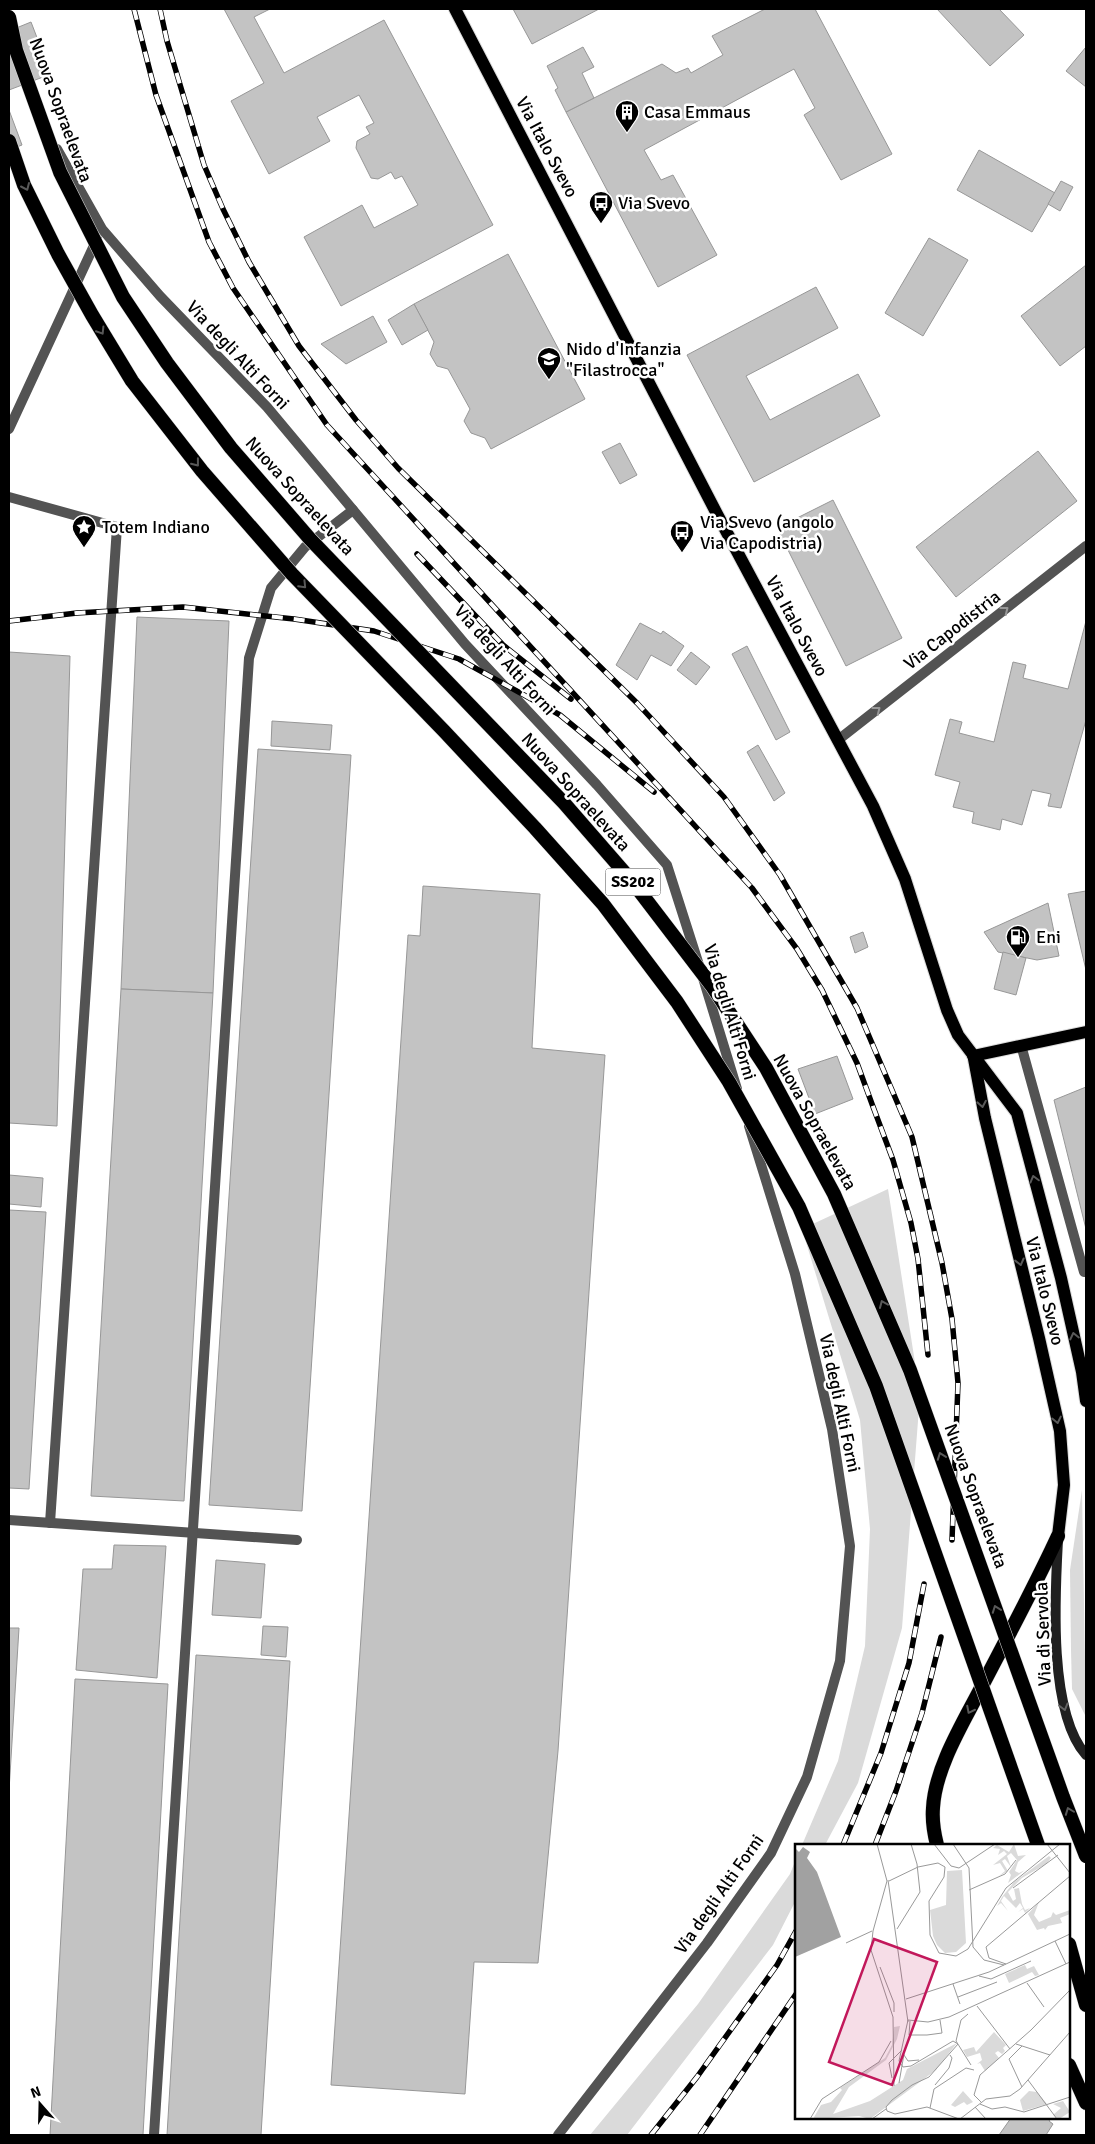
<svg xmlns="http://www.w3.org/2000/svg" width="1095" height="2144" font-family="Signika,sans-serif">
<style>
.green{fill:#dadada}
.building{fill:#c3c3c3;stroke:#979797}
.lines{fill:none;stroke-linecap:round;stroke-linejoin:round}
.primary-casing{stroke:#dbdbdb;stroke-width:14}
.trunk-casing{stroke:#dbdbdb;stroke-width:15}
.service{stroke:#535353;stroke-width:10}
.minor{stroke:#535353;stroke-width:10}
.secondary{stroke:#202020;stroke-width:10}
.primary{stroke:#000;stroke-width:12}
.trunk{stroke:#000;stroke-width:14}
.rail-casing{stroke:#000;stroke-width:5.5}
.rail{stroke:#fff;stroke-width:4;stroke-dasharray:11;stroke-linecap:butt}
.trunk-bridge-casing{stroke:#dbdbdb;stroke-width:15;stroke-linecap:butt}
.trunk-bridge{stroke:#000;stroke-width:14}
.oneway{stroke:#595959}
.oneway2{stroke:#989898}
.oneway3{stroke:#636363}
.labels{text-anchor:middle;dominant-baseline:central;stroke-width:5;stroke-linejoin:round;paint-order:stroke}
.shield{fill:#fff;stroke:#4c4c4c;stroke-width:1}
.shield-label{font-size:16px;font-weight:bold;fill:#000}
.street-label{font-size:18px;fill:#000;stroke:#fff}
.poi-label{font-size:18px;fill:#000;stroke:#fff;text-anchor:start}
.inset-road{fill:none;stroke:#999;stroke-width:1}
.view{fill:#c2185b;fill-opacity:0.15;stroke:#c2185b;stroke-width:2.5}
.inset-edge{fill:none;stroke:#000;stroke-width:2.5}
</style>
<rect width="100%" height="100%" fill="#fff"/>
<g class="green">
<path d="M888,1189L920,1395L902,1628L858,1783L825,1845H802L838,1761L865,1646L870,1529L860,1420L802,1229Z"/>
<path d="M1082,1490L1086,1717L1072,1689L1071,1650L1070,1570Z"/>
<path d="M796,1859V1900L773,1945L627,2135H590L698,2004L790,1874Z"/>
</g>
<g class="building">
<path d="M224,9H270L254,17L284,73L384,20L493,225L341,306L304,237L362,205L374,228L418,205L402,176L395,179L391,172L378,179L371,178L356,148L357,141L370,134L366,127L374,123L359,95L317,117L330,141L269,174L231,101L264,83Z"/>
<path d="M513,9H599L532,44Z"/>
<path d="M765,9H815L892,154L841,180L804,115L815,108L794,69L644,150L661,180L673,175L717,255L658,287L566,112L662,64L676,73L688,68L691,73L723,55L712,36Z"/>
<path d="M937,9H999L1024,35L990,66Z"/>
<path d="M31,22L51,74L9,90V31Z"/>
<path d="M583,47L594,67L582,73L594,98L566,112L555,90L558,88L547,66Z"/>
<path d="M1086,47V87L1066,71Z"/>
<path d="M9,110L22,145L9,150Z"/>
<path d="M979,150L1055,193L1032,232L957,190Z"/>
<path d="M1061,181L1073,187L1060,211L1048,204Z"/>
<path d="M929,238L968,260L923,336L885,313Z"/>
<path d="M508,254L585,399L491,449L485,438L471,433L464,421L470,409L448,369L437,366L430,354L434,342L414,304Z"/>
<path d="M1086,265V346L1060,366L1021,316Z"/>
<path d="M816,287L838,328L746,376L770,420L858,374L880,416L754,482L687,355Z"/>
<path d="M414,304L428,330L402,345L388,320Z"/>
<path d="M373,316L387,342L346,364L321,344Z"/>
<path d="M620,443L637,475L620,484L602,452Z"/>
<path d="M1038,451L1077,501L956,597L916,547Z"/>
<path d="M833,500L902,638L846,666L777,528Z"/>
<path d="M137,617L229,621L213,993L121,989Z"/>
<path d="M1086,621V720L1061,808L1048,806L1051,794L1032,790L1022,825L1002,819L1000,830L972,823L974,812L953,807L960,782L935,775L950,719L962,722L959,733L994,742L1013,662L1026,665L1023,678L1068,689Z"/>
<path d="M640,623L661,634L663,631L684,646L671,666L651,655L637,680L616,665Z"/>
<path d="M747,646L790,732L776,740L732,654Z"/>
<path d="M9,652L70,656L57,1126L9,1123Z"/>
<path d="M691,652L710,667L696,685L677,670Z"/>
<path d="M272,721L332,725L330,750L271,746Z"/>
<path d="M758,745L785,793L774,801L747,752Z"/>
<path d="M258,749L351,755L302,1511L209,1505Z"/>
<path d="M423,886L540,894L532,1048L605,1055L558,1751L538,1963L474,1962L465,2094L331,2085L408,935L420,936Z"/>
<path d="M1086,891V970L1068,894Z"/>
<path d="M1048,903L1059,956L1037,960L998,952L984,932Z"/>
<path d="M863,932L868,947L855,953L850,937Z"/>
<path d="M1003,952L1026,958L1016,995L994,989Z"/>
<path d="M121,989L213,993L184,1501L91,1496Z"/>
<path d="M837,1056L853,1099L815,1114L798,1069Z"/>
<path d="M1086,1087V1229L1054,1100Z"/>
<path d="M9,1175L43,1178L41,1207L9,1204Z"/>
<path d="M9,1210L46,1212L29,1489L9,1488Z"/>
<path d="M114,1545L166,1546L157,1678L76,1670L83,1569H112Z"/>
<path d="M216,1560L265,1564L261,1618L212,1615Z"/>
<path d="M263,1626L288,1627L286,1657L261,1655Z"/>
<path d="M9,1628H19L9,1791Z"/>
<path d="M196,1655L290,1661L261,2135H167Z"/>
<path d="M75,1679L168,1684L143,2135H50Z"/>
<path d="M1011,2118H1051L1049,2121L1053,2124L1046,2135H999Z"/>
</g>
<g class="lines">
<g class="primary-casing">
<g id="primary">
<path d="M455,9L717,514L873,806L905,879L947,1010L958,1035L1017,1113L1061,1278L1082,1372L1086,1401"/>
<path d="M973,1056L1086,1032"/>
<path d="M974,1059L985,1118L1039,1338L1060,1431L1064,1485L1058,1536"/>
</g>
</g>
<g class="trunk-casing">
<g id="trunk">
<path d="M937,1845C934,1833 932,1820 933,1808C935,1768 963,1723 981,1688C1007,1638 1034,1588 1058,1536"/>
<path d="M1069,1944L1086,2005"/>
<path d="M1069,2065L1086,2103"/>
</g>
</g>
<g class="service">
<path d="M9,429L97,239"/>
<path d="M9,497L117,527L50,1523"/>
<path d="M9,1520L297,1540"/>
<path d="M154,2135L249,658L271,588L305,547L353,510"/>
</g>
<g class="minor">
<path d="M57,149L102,229L160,296L267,407L465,644L597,785L667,865L699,965"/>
<path d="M838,740L1086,546"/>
<path d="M703,978L737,1089"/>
<path d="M1021,1045L1084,1272L1086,1271"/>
<path d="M558,2135L707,1943L771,1853L807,1777L840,1661L850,1546L832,1429L795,1274L749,1126"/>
</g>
<path class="secondary" d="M1058,1540C1055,1595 1048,1712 1086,1755"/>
<use href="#primary" class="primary"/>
<use href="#trunk" class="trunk"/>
<g class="rail-casing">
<g id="rail">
<path d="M134,9L156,95L209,242L233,288L327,425L752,888L797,949L822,990L857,1063L872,1104L893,1160L911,1223L918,1259L928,1355"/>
<path d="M160,9L167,41L204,165L223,209L249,262L299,346L356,420L398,468L637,703L724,797L780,875L857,1008L912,1137L942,1263L952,1319L958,1383L952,1540"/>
<path d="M417,554L503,645L571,699"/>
<path d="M9,621L77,613L183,607L294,619L374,631L459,659L560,715L654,792"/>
<path d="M843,1845L881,1753L909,1663L924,1584"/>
<path d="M875,1845L896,1791L922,1713L941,1637"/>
<path d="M651,2135L697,2077L777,1965L796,1931"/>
<path d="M700,2135L796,1994"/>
</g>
</g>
<use href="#rail" class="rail"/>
<g class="trunk-bridge-casing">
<g id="trunk-bridge">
<path d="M9,17L16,50L60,172L123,297L167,363L231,448L310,539L564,803L631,880L712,986L766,1068L834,1194L910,1370L1063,1797L1086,1856"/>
<path d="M9,141L24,185L58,254L92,315L132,381L202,471L292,574L444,731L535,828L603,904L677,1002L729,1082L799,1207L876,1386L1038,1845"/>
</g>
</g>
<use href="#trunk-bridge" class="trunk-bridge"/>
</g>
<defs><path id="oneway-chevron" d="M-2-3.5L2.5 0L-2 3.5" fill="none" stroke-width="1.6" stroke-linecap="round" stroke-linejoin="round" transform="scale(1.25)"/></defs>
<g class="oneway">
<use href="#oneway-chevron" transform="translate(26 187) rotate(66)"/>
<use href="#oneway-chevron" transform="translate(101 331) rotate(58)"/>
<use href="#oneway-chevron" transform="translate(196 463) rotate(52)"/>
<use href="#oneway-chevron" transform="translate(303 585) rotate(46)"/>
<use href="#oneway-chevron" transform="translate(982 1104) rotate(80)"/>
<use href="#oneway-chevron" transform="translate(1034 1179) rotate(-105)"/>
<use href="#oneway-chevron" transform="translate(1020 1262) rotate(76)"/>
<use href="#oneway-chevron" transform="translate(883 1304) rotate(-113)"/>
<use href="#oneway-chevron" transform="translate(1074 1336) rotate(-103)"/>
<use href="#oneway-chevron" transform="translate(1057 1420) rotate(78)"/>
<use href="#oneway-chevron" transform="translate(941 1456) rotate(-110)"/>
<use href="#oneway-chevron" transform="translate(996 1609) rotate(-110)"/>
<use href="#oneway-chevron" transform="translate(970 1710) rotate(117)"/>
<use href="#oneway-chevron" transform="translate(1069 1811) rotate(-111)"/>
</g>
<g class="oneway2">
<use href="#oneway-chevron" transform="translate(1005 610) rotate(-38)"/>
<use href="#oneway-chevron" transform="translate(877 710) rotate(-38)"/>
</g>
<use class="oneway3" href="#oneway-chevron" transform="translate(1064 1707) rotate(75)"/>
<defs>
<g id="building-pin" transform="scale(1.25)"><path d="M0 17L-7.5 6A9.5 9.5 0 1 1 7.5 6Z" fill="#000" stroke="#fff"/><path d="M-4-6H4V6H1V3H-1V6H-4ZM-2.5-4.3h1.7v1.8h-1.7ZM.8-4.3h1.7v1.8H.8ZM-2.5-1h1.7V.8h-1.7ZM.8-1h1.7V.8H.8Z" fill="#fff"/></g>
<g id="bus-pin" transform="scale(1.25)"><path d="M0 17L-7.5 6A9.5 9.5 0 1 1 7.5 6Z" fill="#000" stroke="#fff"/><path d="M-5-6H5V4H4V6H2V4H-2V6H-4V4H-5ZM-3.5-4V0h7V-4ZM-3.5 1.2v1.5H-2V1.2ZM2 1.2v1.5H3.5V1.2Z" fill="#fff"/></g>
<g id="school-pin" transform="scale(1.25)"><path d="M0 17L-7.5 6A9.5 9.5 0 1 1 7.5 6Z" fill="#000" stroke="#fff"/><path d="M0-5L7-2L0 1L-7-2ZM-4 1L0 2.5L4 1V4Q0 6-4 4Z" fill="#fff"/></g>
<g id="sight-pin" transform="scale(1.25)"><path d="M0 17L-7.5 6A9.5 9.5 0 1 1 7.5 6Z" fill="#000" stroke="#fff"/><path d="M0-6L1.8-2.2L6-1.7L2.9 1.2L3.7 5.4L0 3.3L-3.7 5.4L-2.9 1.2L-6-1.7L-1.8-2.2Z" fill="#fff"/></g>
<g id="fuel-pin" transform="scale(1.25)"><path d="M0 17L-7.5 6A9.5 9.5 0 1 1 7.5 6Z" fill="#000" stroke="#fff"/><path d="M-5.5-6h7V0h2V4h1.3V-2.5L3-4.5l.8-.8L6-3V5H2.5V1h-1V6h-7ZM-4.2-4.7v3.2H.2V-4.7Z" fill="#fff"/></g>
</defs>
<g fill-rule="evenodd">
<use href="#building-pin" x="627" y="112"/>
<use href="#bus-pin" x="601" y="203"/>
<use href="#school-pin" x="549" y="359"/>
<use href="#sight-pin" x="84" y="527"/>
<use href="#bus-pin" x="682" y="532"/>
<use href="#fuel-pin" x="1018" y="937"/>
</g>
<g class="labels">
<rect class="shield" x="605.5" y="868.5" width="55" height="27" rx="4"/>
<g class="shield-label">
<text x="633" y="882">SS202</text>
</g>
<g class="street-label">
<text transform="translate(61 110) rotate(70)">Nuova Sopraelevata</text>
<text transform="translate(547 147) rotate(62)">Via Italo Svevo</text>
<text transform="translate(238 355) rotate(47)">Via degli Alti Forni</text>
<text transform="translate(300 496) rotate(48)">Nuova Sopraelevata</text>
<text transform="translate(797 626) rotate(62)">Via Italo Svevo</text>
<text transform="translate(952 630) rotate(-38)">Via Capodistria</text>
<text transform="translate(505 660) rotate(48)">Via degli Alti Forni</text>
<text transform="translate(576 792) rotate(48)">Nuova Sopraelevata</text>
<text transform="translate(730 1012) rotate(73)">Via degli Alti Forni</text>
<text transform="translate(815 1122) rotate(61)">Nuova Sopraelevata</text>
<text transform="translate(1045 1291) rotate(76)">Via Italo Svevo</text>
<text transform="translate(840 1403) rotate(78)">Via degli Alti Forni</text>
<text transform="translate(976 1496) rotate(70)">Nuova Sopraelevata</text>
<text transform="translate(1043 1634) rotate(-92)">Via di Servola</text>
<text transform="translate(719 1894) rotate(-55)">Via degli Alti Forni</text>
</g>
<g class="poi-label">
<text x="644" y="112">Casa Emmaus</text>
<text x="618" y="203">Via Svevo</text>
<text x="566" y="349">Nido d'Infanzia<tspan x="566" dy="21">"Filastrocca"</tspan></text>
<text x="700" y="522">Via Svevo (angolo<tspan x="700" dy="21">Via Capodistria)</tspan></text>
<text x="102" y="527">Totem Indiano</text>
<text x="1036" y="937">Eni</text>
</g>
</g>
<g transform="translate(795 1844)">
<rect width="275" height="275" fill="#fff"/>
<path d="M219,0L223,12L231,11L223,18L220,27L224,29L230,26L213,39L216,31L214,28L222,16L216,9L212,12L216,23L210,15L207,17L213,27L204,32L210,27L205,19L198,21L212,10L209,7L203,11L205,5L198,4L202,1L214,8ZM254,12L256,14L251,20L227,34L213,48L218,57L221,55L219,45L224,44L227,60L230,66L235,64L230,69L228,65L223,68L228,64L225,59L221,64L209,52L206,57L213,67L206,59L202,62L207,53L219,38ZM167,26L171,99L161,108L150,109L142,101L138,92L135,66L151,61L152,27ZM244,58L239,71L244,78L256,73L258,68L261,71L275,66V70L265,74L267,79L253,82L250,86L249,84L242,86L233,70ZM230,121L232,125L239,122L244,131L240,132L237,128L214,139L210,130ZM105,182L102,195L91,216L54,243L38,270L75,257L108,236L112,225L162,199L141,226L75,275L64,272L18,275L26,261L36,258L47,246L45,244L90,214L97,201L99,183ZM199,188L211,201L208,204L210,207L207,210L203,207L200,209L204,214L190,227L185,219L182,220L187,216L185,209L172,213L168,206L179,203L181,208ZM168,247L178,258L172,261L169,258L160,263L156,261ZM234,247L242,248L252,260L228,267L225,256ZM268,257L275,268L264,275L258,271L266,264L258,260Z" fill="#dadada"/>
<path d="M8,3L15,8L12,14L22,28L46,93L0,113V4L4,8Z" fill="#a1a1a1"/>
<path class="inset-road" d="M82,0L92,37L78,87L76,106L98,173L99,242M139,0L156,22L164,24L200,0M158,0L174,24L178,103L189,116L209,121M252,0L275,29M123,23L143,19L150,23L149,33L134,57L135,91L144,109L161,112L173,105L211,44L265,0M93,36L113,178M94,37L123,23M218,44L263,11M174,46L210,30L221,16M102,85L125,48L122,20L116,0M260,97L271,120M51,99L77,87M211,120L194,114L191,103L275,32M85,123L99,159V168M184,132L196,135L236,117M232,139L249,163M158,140L165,160M163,153L202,138M111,155L194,128L275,90M182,162L215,205M173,170L166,176L161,197L176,221M113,176L104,217L108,223L116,222L158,197L163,200L134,233L117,241L97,256L91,263L92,267L100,270L132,263L164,275M113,176L133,178L154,173L275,118M115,177L114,191H132L147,189L145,176M221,200L255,211M109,211L113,217L124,216M185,231L236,186L275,146M185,231L179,251L186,258M97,234L94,219L107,206M233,236L262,275M104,239L109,210M140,241L154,224L157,214L155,211M227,243L214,215L227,202M185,260L197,265L210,263L229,268L275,253M180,263L191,275M135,264L139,245L171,224L179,226M15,275L27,255L84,218L96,197M77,275L91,265M165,275L191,255L215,252L225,245L275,188"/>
<path class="view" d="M79,95L142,118L97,241L34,218Z"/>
<rect width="275" height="275" class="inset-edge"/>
</g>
<rect width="1095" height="2144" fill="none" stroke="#000000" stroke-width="20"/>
<g transform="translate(40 2104) rotate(340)" stroke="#ffffff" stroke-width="4" paint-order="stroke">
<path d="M0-4L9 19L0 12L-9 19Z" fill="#000000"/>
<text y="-8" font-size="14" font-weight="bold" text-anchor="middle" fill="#000000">N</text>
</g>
</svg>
